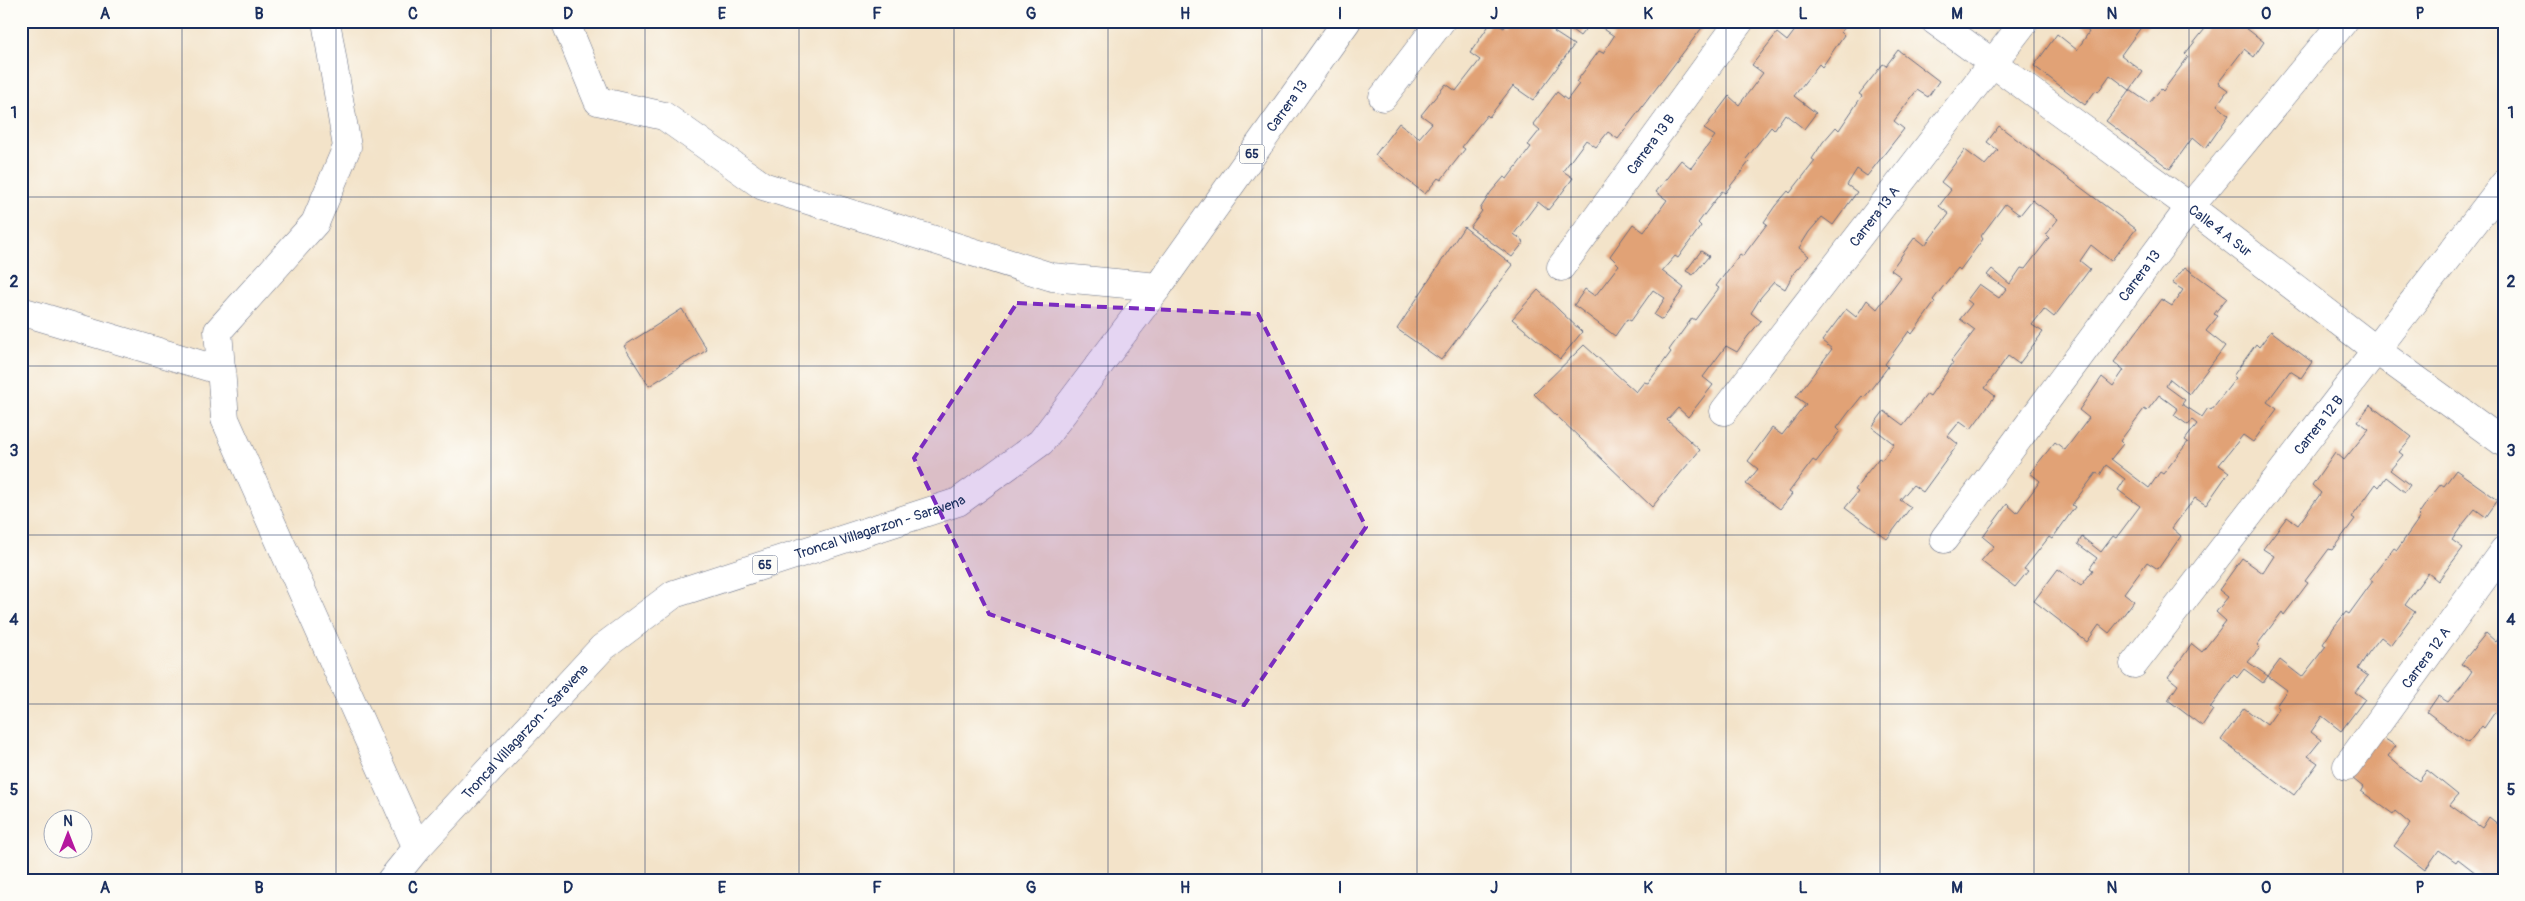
<svg xmlns="http://www.w3.org/2000/svg" width="2525" height="901" font-family="Pangolin,sans-serif">
<style>
.building{fill:#e1a276;fill-rule:evenodd}
.lines{fill:none;stroke-linecap:round;stroke-linejoin:round}
.minor-casing{stroke:#676e83;stroke-width:29}
.primary-casing{stroke:#676e83;stroke-width:29}
.minor{stroke:#fff;stroke-width:28}
.primary{stroke:#fff;stroke-width:28}
.marked{fill:#7b2cbf;fill-opacity:0.2;stroke:#7b2cbf;stroke-width:4;stroke-dasharray:10 6;stroke-linejoin:round}
.grid{fill:none;stroke:#1b2f5e;stroke-width:1;stroke-opacity:0.55}
.labels{text-anchor:middle;dominant-baseline:central;stroke-width:4;stroke-linejoin:round;paint-order:stroke}
.shield{fill:#fdfcf7;stroke:#5f6c8c;stroke-width:1}
.shield-label{font-size:12px;font-weight:bold;fill:#1b2f5e}
.street-label{font-size:14px;fill:#1b2f5e;stroke:#fdfcf7}
.neatline{fill:none;stroke:#1b2f5e;stroke-width:2}
.grid-label{font-size:16px;text-anchor:middle;font-weight:bold;fill:#1b2f5e}
</style>
<rect width="100%" height="100%" fill="#fdfcf7"/>
<filter id="ink" filterUnits="userSpaceOnUse"><feTurbulence type="fractalNoise" baseFrequency=".02" numOctaves="2"/><feDisplacementMap in="SourceGraphic" scale="10" xChannelSelector="R" yChannelSelector="G"/><feConvolveMatrix kernelMatrix="1 2 1 2 8 2 1 2 1" color-interpolation-filters="sRGB"/></filter>
<filter id="wash" filterUnits="userSpaceOnUse"><feTurbulence type="fractalNoise" baseFrequency=".0096" numOctaves="4" result="noise"/><feDisplacementMap in="SourceGraphic" scale="20" xChannelSelector="R" yChannelSelector="G"/><feGaussianBlur stdDeviation="1.12" result="paint"/><feColorMatrix in="noise" values="0 0 0 0 0 0 0 0 0 0 0 0 0 0 0 0 0 1.4 0 .05"/><feComposite in="paint" operator="in"/></filter>
<g filter="url(#wash)">
<rect width="100%" height="100%" fill="#f3e3c9"/>
<g id="blocks">
<g class="building">
<path d="M1492,21L1504,28L1508,21H1592L1580,36L1561,22L1554,32L1574,45L1533,100L1513,86L1489,117L1487,115L1474,131L1462,147L1465,149L1441,180L1438,178L1425,194L1375,155L1399,123L1419,138L1432,123L1421,115L1446,84L1456,91L1480,60L1470,53Z"/>
<path d="M1599,21H1707L1618,139L1608,132L1596,147L1586,140L1563,171L1573,178L1561,194L1548,210L1538,202L1514,234L1524,242L1512,257L1470,227L1482,211L1480,209L1491,192L1504,177L1507,179L1531,147L1528,145L1540,130L1533,124L1557,92L1567,100L1579,84L1576,82L1599,51L1603,53L1614,36L1601,27L1597,23Z"/>
<path d="M1802,21H1850L1841,32L1844,35L1822,67L1819,64L1794,96L1816,113L1804,129L1785,114L1774,130L1771,127L1746,159L1749,162L1725,193L1722,191L1698,223L1701,226L1678,258L1675,256L1662,271L1684,288L1662,320L1654,315L1665,298L1653,290L1631,321L1627,319L1615,336L1574,305L1585,289L1595,296L1619,265L1610,256L1633,224L1644,232L1667,200L1656,192L1681,160L1691,168L1715,136L1704,129L1729,96L1739,105L1763,73L1752,65L1777,33L1787,41Z"/>
<path d="M1973,21H1989L1983,29Z"/>
<path d="M2081,21H2151L2145,28L2142,26L2121,55L2143,72L2130,90L2110,75L2098,92L2096,90L2085,105L2034,66L2057,34L2077,50L2089,32L2079,24Z"/>
<path d="M2170,21H2181L2177,26Z"/>
<path d="M2215,21H2237L2264,42L2254,57L2244,49L2218,83L2228,90L2217,105L2229,115L2206,148L2193,137L2170,169L2106,121L2130,90L2149,103L2161,89L2163,91L2188,57L2185,54L2208,25L2210,28Z"/>
<path d="M1898,50L1939,81L1928,97L1917,90L1905,106L1894,121L1904,129L1867,176L1857,169L1847,185L1857,192L1833,225L1822,217L1809,232L1799,248L1809,256L1795,271L1785,289L1774,282L1761,297L1751,313L1761,321L1748,336L1737,352L1726,346L1703,377L1713,385L1688,417L1678,408L1667,420L1700,450L1652,507L1534,394L1584,345L1636,392L1644,382L1648,383L1671,352L1669,350L1692,318L1695,320L1719,288L1716,286L1740,254L1743,256L1767,224L1764,222L1775,206L1788,191L1790,193L1815,161L1812,159L1823,142L1836,127L1839,130L1862,96L1859,94L1883,64L1886,66Z"/>
<path d="M1999,126L2136,229L2111,261L2091,245L2080,261L2090,269L2054,317L2044,309L2032,325L2043,332L2019,364L2008,356L1985,388L1995,396L1971,429L1960,421L1948,436L1958,444L1923,492L1913,485L1900,500L1911,507L1887,539L1845,508L1858,492L1855,490L1866,474L1879,458L1882,460L1894,444L1872,427L1884,411L1903,425L1927,394L1930,396L1953,363L1951,361L1975,330L1960,319L1972,304L1967,300L1979,284L1999,298L2006,289L1987,275L1992,269L2010,284L2021,268L2025,269L2049,238L2046,235L2058,219L2032,200L2020,215L2005,204L1981,236L1983,239L1960,270L1958,268L1945,284L1933,300L1935,302L1912,334L1909,331L1885,364L1888,367L1864,398L1862,396L1849,412L1837,428L1840,431L1816,462L1813,460L1789,492L1792,494L1780,509L1746,484L1758,469L1748,461L1772,428L1782,435L1806,404L1796,397L1832,349L1822,341L1846,309L1856,317L1867,300L1877,309L1901,277L1891,270L1915,237L1925,245L1949,214L1939,206L1951,190L1941,182L1965,150L1985,165L1998,150L1987,142Z"/>
<path d="M1464,227L1513,265L1441,360L1397,329Z"/>
<path d="M1701,251L1709,256L1693,275L1686,271Z"/>
<path d="M2185,267L2227,298L2214,314L2218,316L2206,331L2225,346L2189,394L2170,379L2166,386L2185,400L2182,404L2202,417L2208,408L2211,410L2236,378L2233,376L2256,344L2259,347L2271,331L2312,362L2301,378L2290,371L2267,402L2277,409L2253,442L2243,435L2219,465L2229,472L2206,505L2195,498L2172,528L2181,536L2158,569L2147,562L2124,593L2134,601L2122,617L2109,633L2099,625L2087,642L2034,601L2058,569L2081,586L2093,570L2090,568L2097,558L2078,544L2082,537L2101,552L2113,536L2116,538L2140,506L2118,490L2125,479L2106,465L2100,475L2096,473L2072,505L2075,507L2052,539L2049,537L2024,569L2028,571L2015,587L1981,561L1994,546L1983,537L2007,504L2017,513L2040,481L2030,473L2055,442L2065,450L2089,418L2079,410L2102,377L2113,386L2124,370L2114,362L2161,299L2172,306L2183,290L2172,283ZM2159,395L2178,409L2174,415L2188,425L2192,420L2197,424L2185,440L2188,442L2163,474L2160,472L2149,488L2111,459L2123,444L2120,441L2144,409L2147,411Z"/>
<path d="M1538,290L1582,332L1560,359L1512,319Z"/>
<path d="M682,309L707,350L649,386L624,346Z"/>
<path d="M2370,405L2412,437L2399,452L2403,455L2390,470L2410,485L2405,492L2386,477L2379,487L2376,484L2352,517L2355,519L2332,550L2329,549L2305,581L2308,583L2284,615L2282,612L2257,645L2260,648L2248,662L2268,676L2263,683L2244,669L2237,678L2234,675L2210,708L2213,710L2202,726L2168,700L2178,685L2168,677L2192,644L2202,652L2226,621L2216,612L2228,597L2219,590L2242,558L2263,573L2274,556L2263,549L2287,517L2298,525L2321,493L2312,485L2335,452L2344,460L2369,429L2358,421Z"/>
<path d="M2456,470L2498,500L2486,517L2475,509L2463,524L2452,540L2463,548L2438,581L2428,573L2416,589L2405,605L2415,612L2391,645L2381,637L2369,652L2358,669L2368,676L2355,692L2365,699L2341,731L2322,716L2311,732L2321,740L2308,756L2318,763L2294,795L2221,740L2244,708L2267,725L2279,708L2276,706L2287,690L2268,676L2280,660L2302,677L2326,646L2323,644L2334,627L2346,612L2349,614L2373,581L2370,579L2394,548L2397,550L2420,517L2418,515L2429,499L2441,484L2444,486Z"/>
<path d="M2504,630V719L2495,712L2484,728L2482,726L2468,743L2427,712L2438,696L2448,702L2461,687L2472,671L2461,664L2486,633L2496,642Z"/>
<path d="M2379,735L2396,746L2388,756L2403,769L2419,781L2427,770L2458,795L2450,805L2482,828L2489,817L2504,829V880H2485L2458,859L2456,862L2439,850L2425,870L2394,846L2410,824L2395,811L2393,814L2361,791L2363,787L2348,775Z"/>
</g>
</g>
</g>
<g filter="url(#ink)">
<use href="#blocks" fill-opacity="0" stroke="#676e83" stroke-width="1"/>
<g class="lines">
<g class="minor-casing">
<g id="minor">
<path d="M326,21L347,147L315,223L218,331L225,419L417,848"/>
<path d="M565,21L598,101L664,116L763,186L1052,277L1158,287"/>
<path id="s1" d="M1935,21L2190,207L2376,350L2504,443"/>
<path d="M1383,97L1441,21"/>
<path id="s2" d="M1561,267L1740,21"/>
<path d="M21,311L222,371"/>
<path id="s3" d="M1724,411L2025,21"/>
<path id="s4" d="M1944,539L2190,207L2344,21"/>
<path id="s5" d="M2134,664L2504,184"/>
<path id="s6" d="M2347,766L2504,550"/>
</g>
</g>
<g class="primary-casing">
<g id="primary">
<path id="s7" d="M391,880L417,848L602,648L674,594L958,502L1041,442L1158,287L1347,21"/>
</g>
</g>
<use href="#minor" class="minor"/>
<use href="#primary" class="primary"/>
</g>
</g>
<path class="marked" d="M1017,303L1258,314L1366,527L1244,705L989,614L914,458Z"/>
<path class="grid" d="M182,21V880M336,21V880M491,21V880M645,21V880M799,21V880M954,21V880M1108,21V880M1262,21V880M1417,21V880M1571,21V880M1726,21V880M1880,21V880M2034,21V880M2189,21V880M2343,21V880M21,197H2504M21,366H2504M21,535H2504M21,704H2504"/>
<g class="labels">
<g class="shield">
<rect x="1239.5" y="144.5" width="25" height="19" rx="4"/>
<rect x="752.5" y="555.5" width="25" height="19" rx="4"/>
</g>
<g class="shield-label">
<text x="1252" y="154">65</text>
<text x="765" y="565">65</text>
</g>
<g class="street-label">
<text stroke="none"><textPath href="#s7" startOffset="1221">Carrera 13</textPath></text>
<text stroke="none"><textPath href="#s2" startOffset="152">Carrera 13 B</textPath></text>
<text stroke="none"><textPath href="#s3" startOffset="246">Carrera 13 A</textPath></text>
<text stroke="none"><textPath href="#s1" startOffset="354">Calle 4 A Sur</textPath></text>
<text stroke="none"><textPath href="#s4" startOffset="328">Carrera 13</textPath></text>
<text stroke="none"><textPath href="#s5" startOffset="302">Carrera 12 B</textPath></text>
<text stroke="none"><textPath href="#s7" startOffset="620">Troncal Villagarzon - Saravena</textPath></text>
<text stroke="none"><textPath href="#s6" startOffset="134">Carrera 12 A</textPath></text>
<text stroke="none"><textPath href="#s7" startOffset="200">Troncal Villagarzon - Saravena</textPath></text>
</g>
</g>
<rect width="2525" height="901" fill="none" stroke="#fdfcf7" stroke-width="55"/>
<g transform="translate(68 834)"><circle r="24" fill="#fdfcf7" stroke="#a3aaba"/>
<path d="M0-4L9 19L0 12L-9 19Z" fill="#b5179e"/>
<text y="-8" font-size="14" font-weight="bold" text-anchor="middle" fill="#1b2f5e">N</text>
</g>
<rect x="28" y="28" width="2470" height="846" class="neatline"/>
<g class="grid-label">
<text x="105" y="19">A</text>
<text x="259" y="19">B</text>
<text x="413" y="19">C</text>
<text x="568" y="19">D</text>
<text x="722" y="19">E</text>
<text x="877" y="19">F</text>
<text x="1031" y="19">G</text>
<text x="1185" y="19">H</text>
<text x="1340" y="19">I</text>
<text x="1494" y="19">J</text>
<text x="1648" y="19">K</text>
<text x="1803" y="19">L</text>
<text x="1957" y="19">M</text>
<text x="2112" y="19">N</text>
<text x="2266" y="19">O</text>
<text x="2420" y="19">P</text>
<text x="14" y="118">1</text>
<text x="2511" y="118">1</text>
<text x="14" y="287">2</text>
<text x="2511" y="287">2</text>
<text x="14" y="456">3</text>
<text x="2511" y="456">3</text>
<text x="14" y="625">4</text>
<text x="2511" y="625">4</text>
<text x="14" y="795">5</text>
<text x="2511" y="795">5</text>
<text x="105" y="893">A</text>
<text x="259" y="893">B</text>
<text x="413" y="893">C</text>
<text x="568" y="893">D</text>
<text x="722" y="893">E</text>
<text x="877" y="893">F</text>
<text x="1031" y="893">G</text>
<text x="1185" y="893">H</text>
<text x="1340" y="893">I</text>
<text x="1494" y="893">J</text>
<text x="1648" y="893">K</text>
<text x="1803" y="893">L</text>
<text x="1957" y="893">M</text>
<text x="2112" y="893">N</text>
<text x="2266" y="893">O</text>
<text x="2420" y="893">P</text>
</g>
</svg>
